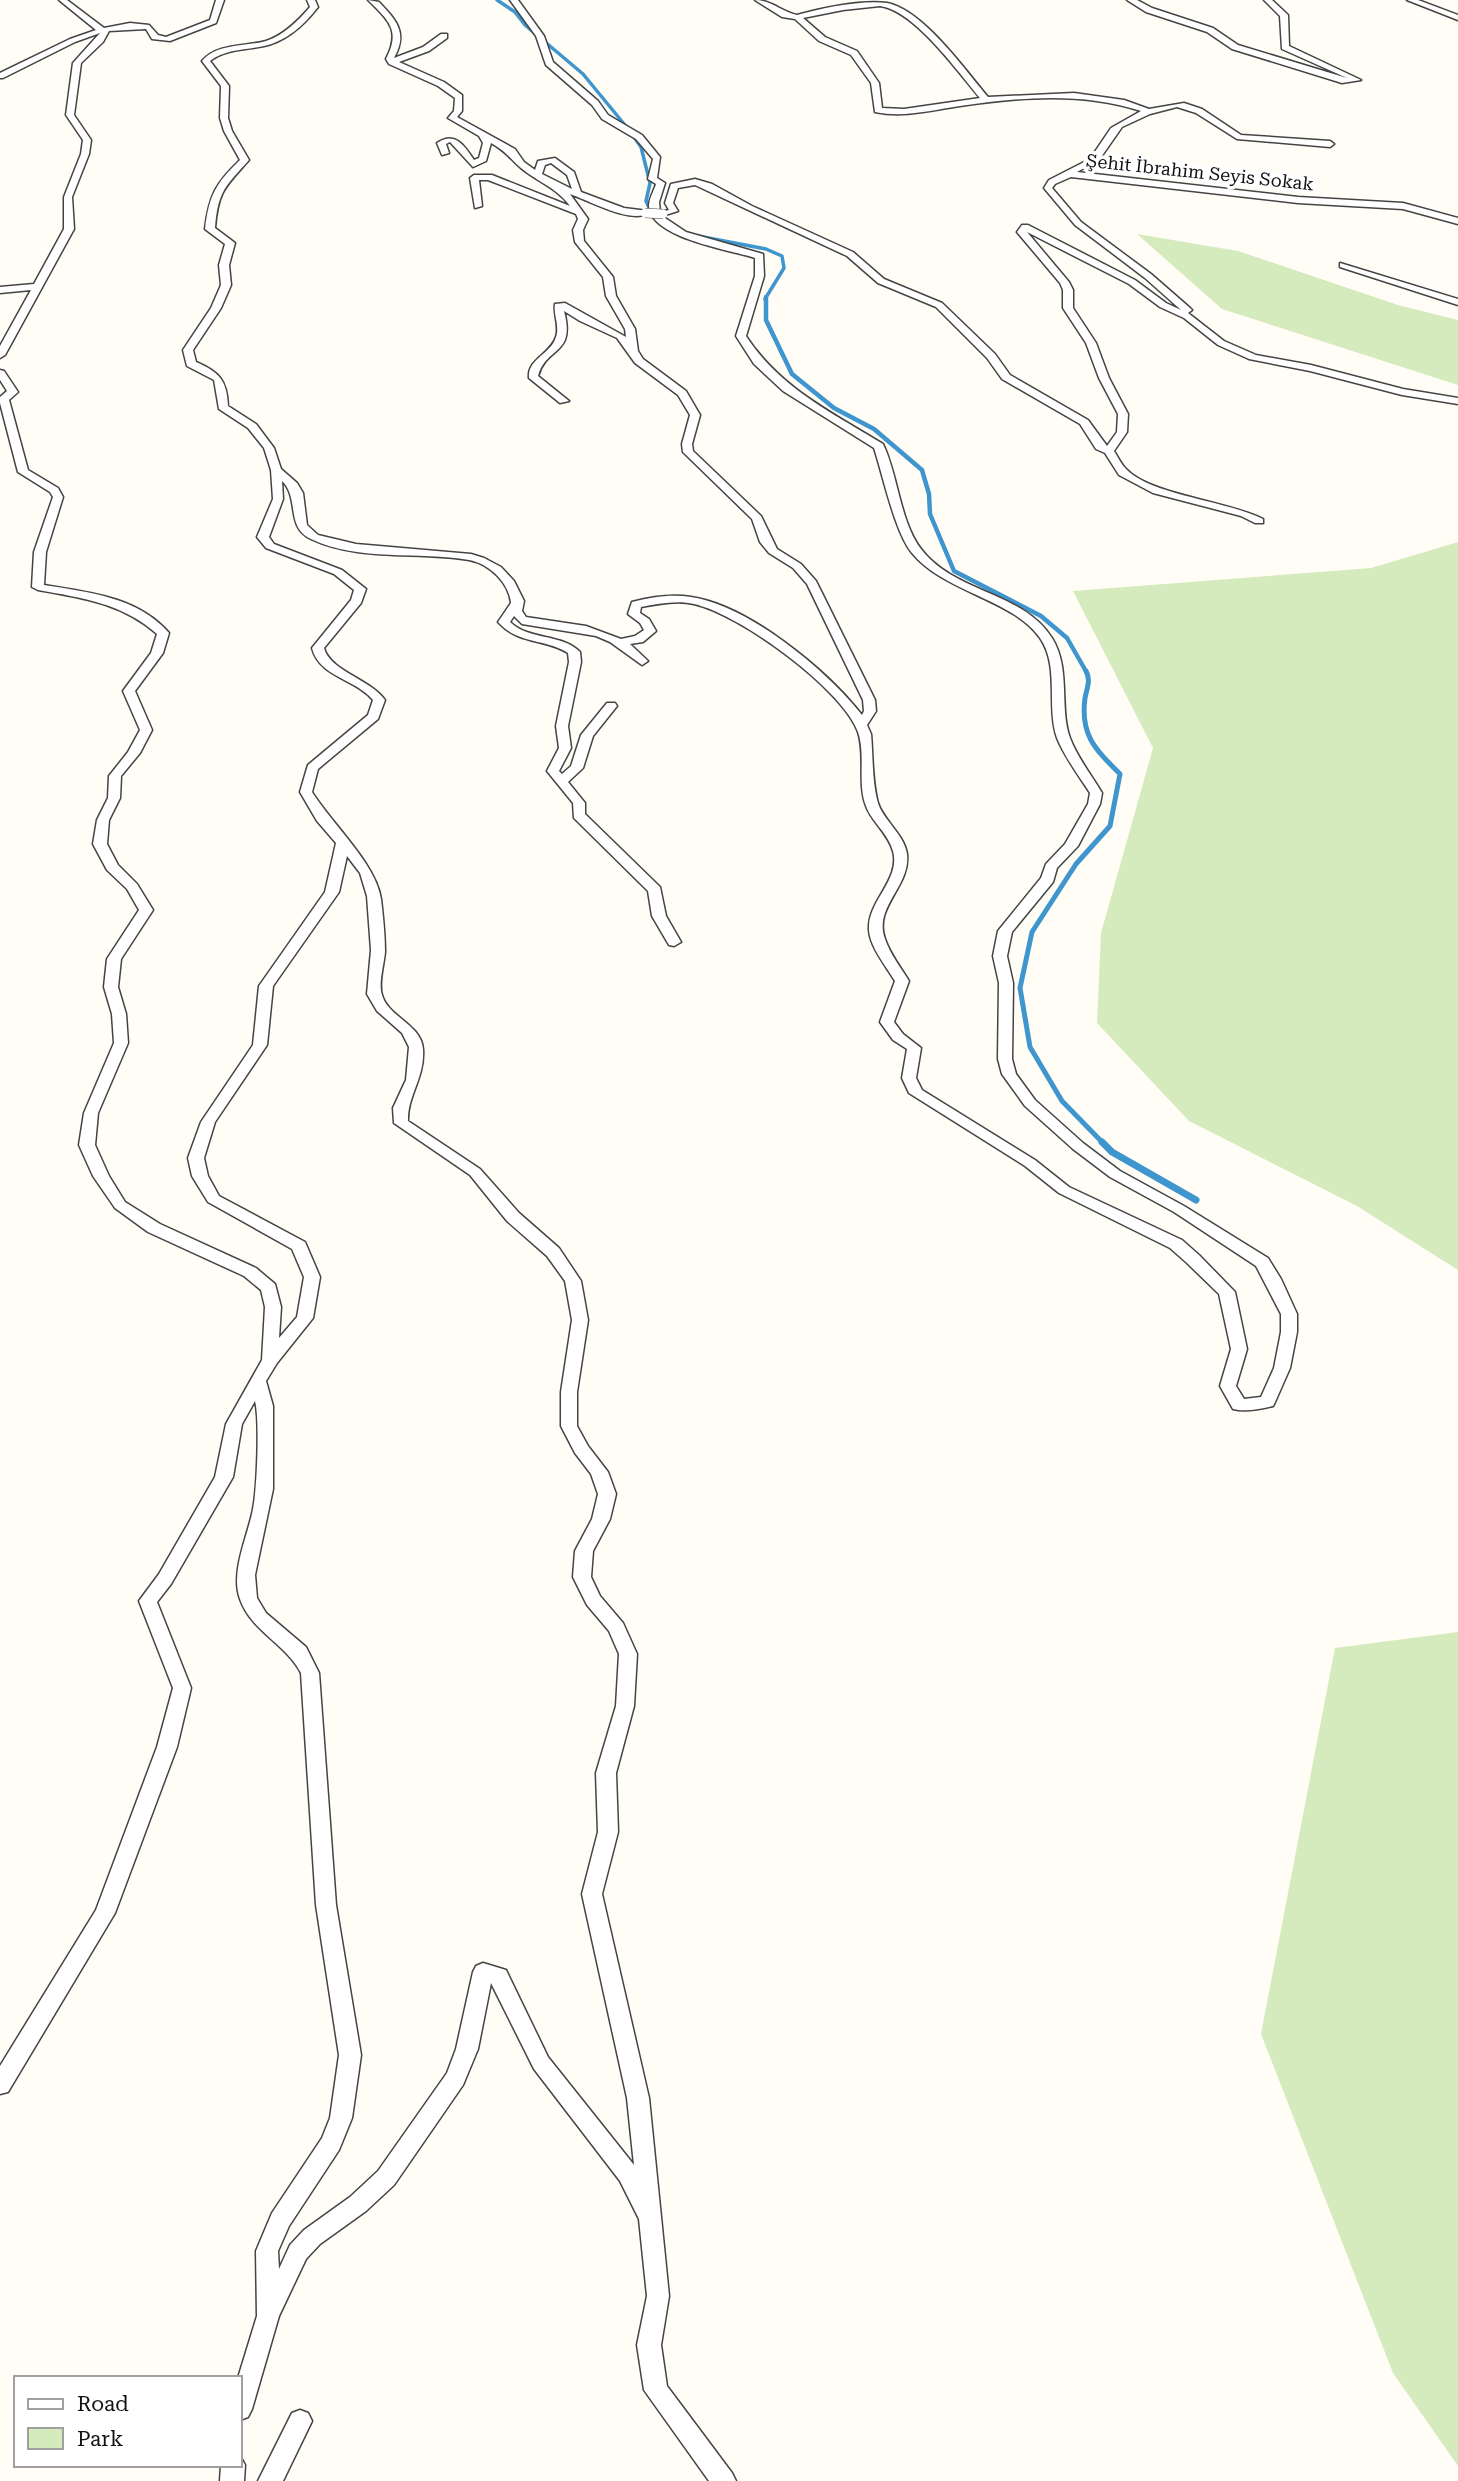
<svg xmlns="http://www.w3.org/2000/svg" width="1458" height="2481" font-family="'Roboto Serif',serif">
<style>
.green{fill:#d5ebbd}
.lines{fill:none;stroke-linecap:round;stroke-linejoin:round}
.stream-far3{stroke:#3f96cf;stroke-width:3.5}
.stream-far2{stroke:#3f96cf;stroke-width:4.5}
.stream-far1{stroke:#3f96cf;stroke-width:5}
.stream{stroke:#3f96cf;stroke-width:7}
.street-casing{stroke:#444;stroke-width:3}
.street{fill:#fff;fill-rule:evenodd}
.street-bridge-casing{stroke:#444;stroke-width:10;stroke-linecap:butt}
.street-bridge{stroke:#fff;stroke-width:9}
.labels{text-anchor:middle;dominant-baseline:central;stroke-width:7;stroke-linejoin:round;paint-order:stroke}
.far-street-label{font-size:18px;fill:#111;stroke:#fff}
</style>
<rect width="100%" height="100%" fill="#fffdf5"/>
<g class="green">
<path d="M1137,234L1238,251L1398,305L1458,320V385L1222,309Z"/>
<path d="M1458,542V1270L1357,1206L1189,1121L1097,1023L1101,933L1153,748L1073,591L1371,568Z"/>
<path d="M1458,1632V2466L1393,2373L1261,2034L1335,1648Z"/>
</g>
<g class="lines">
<g class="stream-far3">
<path d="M497,0L515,12L525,25L583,74L629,130L641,147L650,183L646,201L652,214"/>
<path d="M698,236L766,249L782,256L784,268L765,299"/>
</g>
<path class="stream-far2" d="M766,297V320L792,374L834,408L874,429L922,470L929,494L930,514L954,571L1041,616L1067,638L1087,673"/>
<path class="stream-far1" d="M1086,671C1091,680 1087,688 1085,698C1080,735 1095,749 1120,774L1110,826L1076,864L1032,932L1020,988L1030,1047L1062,1101L1104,1144"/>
<path class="stream" d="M1102,1142L1112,1152L1196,1200"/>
<g class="street-casing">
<g id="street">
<path d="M59,0H67L104,28L130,23L149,25L158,35L166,37L210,20L216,0H224L216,23L170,41L152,39L146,29L109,31L103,42L81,63L74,115L91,140L89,154L72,197L74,229L5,355L0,358V346L31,290L0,293V287L34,284L64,229V197L81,154L83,140L66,115L73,63L100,33L75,42L3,78H0V73L70,39L96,30Z"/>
<path d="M307,0H315L318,7C304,25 287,41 264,46C246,50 225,49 210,61L229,86L228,118L232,131L249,160C226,186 218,190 215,228L235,243L229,265L231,285L221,308L193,350L196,362C219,372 227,380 228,406L256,424L274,448L281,469L297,483L303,493L307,525L318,535L356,544L471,554L484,558L501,567L514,581L524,601L522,611L526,617L586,626L621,639L635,636L644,630L640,623L628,614L632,602C651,597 672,594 691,597C748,605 827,670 862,715L864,711L863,700L807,584L793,568L769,553L760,542L752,519L683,452L682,444L690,415L678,395L635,363L617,338L580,321L564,311C576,356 546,346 538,376L569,401L560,403L529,378C527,359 551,354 556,337C560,326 553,314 555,304L565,303L626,337L625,329L606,296L603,277L575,242L573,230L578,219L576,214L488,180H479L482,206L475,208L470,178L474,175H492L570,206C557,188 538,182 521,168C509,158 507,152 491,143L486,161L473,167L450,142L446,144L449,153L442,155L437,143C455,131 464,145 474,160L479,158L483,143L479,136L448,118L454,111L455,98L438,86L389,64L386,59C401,30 389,21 368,0L379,2C397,21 408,33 394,58L423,47L441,34H447V38L429,51L399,62L444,82L462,95V111L457,117L515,149L524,162L535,170L538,161L555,158L574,172L581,192L624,208L648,211L649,213C630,224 590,201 570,194L588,219L583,230L584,241L613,277L616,296L635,329L638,351L643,359L686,391L700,415L692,444L693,451L761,516L777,549L801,564L816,581L875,700L876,711L867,725L871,734C873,756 872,782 878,803C883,820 904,834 907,854C911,886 873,907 885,939C890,954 901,968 909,981L894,1022L903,1034L921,1048L916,1078L922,1090L1035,1160L1069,1187L1182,1240L1199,1255L1235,1292L1247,1349L1236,1386L1244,1399L1261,1397L1274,1368L1281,1332V1314L1256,1266L1174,1212L1110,1177L1073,1149L1025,1106L1002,1074L998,1059L999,983L993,956L998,931L1041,878L1046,864L1065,844L1088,804L1090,793C1079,776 1064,756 1057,738C1046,706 1060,667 1040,638C1013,599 945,593 912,553C895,533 883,475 874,448L783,391L754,364L736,336L755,276V258C731,250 650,238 649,206C649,198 654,191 656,184L648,179L653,159L636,139L602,119L592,105L546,65L536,36L510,0H518L544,36L553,62L598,101L608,115L642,135L660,157L657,178L665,183L659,202L660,212L669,210L665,203L671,184L695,179L712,184L752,206L853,252L884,279L942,303L995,354L1010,375L1088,420L1107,446L1117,432L1118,414L1099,378L1086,343L1063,308V290L1060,283L1017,232L1022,225H1028L1135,280L1166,303L1181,310L1145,278L1075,225L1044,188L1049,180L1090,159L1111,128L1141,111C1082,92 1021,97 960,106C932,110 904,118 875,112L871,83L851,55L819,41L795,19L782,17L755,0C771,0 782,12 797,15C823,8 860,0 887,3C923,10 965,70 988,97L1074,93L1124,100L1149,109L1184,103L1202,109L1241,135L1330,141L1334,144L1330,147L1237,139L1196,113L1177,107L1150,114L1122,127L1099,160L1077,172L1298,197L1403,203L1458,218V224L1403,209L1298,203L1071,177L1055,184L1052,188L1081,222L1151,274L1190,308L1192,310L1188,313L1224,341L1256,355L1311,365L1403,389L1458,398V404L1402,395L1310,371L1249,359L1218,345L1184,318L1160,307L1129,284L1027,232L1069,282L1073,290V308L1096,343L1109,378L1128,414L1127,432L1114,451C1118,457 1121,464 1126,469C1150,495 1228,501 1263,519V523H1255L1241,516L1153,493L1119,475L1105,453L1096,449L1080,424L1002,379L987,358L936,307L878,283L847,256L695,185L678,188L673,203L678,211L662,216L686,232L763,254L764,276L746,336C780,388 831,412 883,444C898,475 900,522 921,549C954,593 1024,592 1052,638C1071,668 1059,708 1070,738C1077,757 1092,776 1102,793L1100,804L1078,846L1057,868L1053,882L1012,932L1007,956L1013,983L1012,1059L1016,1074L1035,1100L1083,1143L1120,1171L1184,1206L1268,1258L1281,1279L1297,1314V1332L1290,1368L1275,1402L1273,1406C1261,1409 1245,1412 1233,1409L1220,1386L1231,1349L1219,1294L1187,1263L1170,1248L1059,1193L1025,1166L909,1093L902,1078L907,1049L893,1040L880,1022L895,981C886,966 870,947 869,930C867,901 901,880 893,851C888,833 871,821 866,806C857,783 866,755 858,732C842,688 739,614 694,604C677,600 658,604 641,607L640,613L649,619L656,631L643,642L630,644L648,661L642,665L610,642L596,636L522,624L514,616L510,622C530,641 561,633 580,652L581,662L568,726L571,748L559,771L562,774L571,766L581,735L607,703H615L617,706L593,736L583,768L568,782L585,803V814L660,887L666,916L681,942L674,946L669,945L652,916L648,891L574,818L573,803L547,771L559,748L556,726L569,662L568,653C546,639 519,644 500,624L498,622L511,603C509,583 490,564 469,560C418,551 359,562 311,539C285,527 300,498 282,481L283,499L269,537L274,544L342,570L366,589L361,603L324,648C330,671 370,679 385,700L378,719L318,769L312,792C332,824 376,864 381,899C383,916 385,935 385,952C384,965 378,983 382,995C388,1017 421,1024 423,1049C425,1078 407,1096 408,1121L480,1169L519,1213L559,1248L581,1281L588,1320L577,1392V1426L588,1446L608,1472L616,1494L610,1519L593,1551L591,1577L600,1596L623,1623L637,1654L634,1706L616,1773L618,1832L602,1894L649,2098L669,2296L661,2345L667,2386L732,2473L736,2481H709L644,2390L637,2345L647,2296L639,2219L620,2181L534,2069L491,1983L478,2049L463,2085L394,2185L366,2211L320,2244L306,2259L279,2316L252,2409L248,2417L240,2420L238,2378L257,2316L256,2251L272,2213L322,2138L330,2118L339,2055L316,1905L301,1673C286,1644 251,1631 240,1599C230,1572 248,1536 253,1509C257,1489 260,1420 255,1401L242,1424L233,1477L171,1584L157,1602L191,1688L177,1747L115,1913L8,2092L0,2094V2066L96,1910L157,1747L173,1688L139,1601L159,1574L215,1477L226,1424L262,1360L265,1307L261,1290L244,1276L148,1232L115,1208L93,1176L79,1145L84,1113L114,1043L112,1014L104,987L107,959L139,910L127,889L107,870L93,844L97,820L108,798L109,776L128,752L140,730L123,691L151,653L157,634C122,603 82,598 38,590L32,587L34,552L53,497L50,492L18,472L0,403V397L7,391L0,380V370L4,371L18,392L9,400L28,470L58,488L63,497L46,552L44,585C88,592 138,597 169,633L163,653L135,691L152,730L140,753L121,776L120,798L109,820L107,844L118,865L137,884L153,910L121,959L118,987L126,1014L128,1043L98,1113L95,1145L109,1176L125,1202L160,1224L256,1268L275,1284L281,1307L279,1338L297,1317L304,1277L292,1249L208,1202L192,1176L188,1158L201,1122L253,1045L259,986L325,892L336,843L317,821L300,792L308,765L368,715L373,700C356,679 319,677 312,648L351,600L354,590L334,574L266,548L257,537L273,499L271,470L264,448L248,428L219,409L214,380L187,366L183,350L211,308L221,285L219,265L225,244L205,229C209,195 216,183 240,160L224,131L220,118L221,86L202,61C218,43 244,47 266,41C284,35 298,21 310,7ZM880,6C915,11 958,72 980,98L904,109L882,108L879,83L857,51L825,37L803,18L843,10ZM551,163L567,175L572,189L542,174L545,165ZM347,856L360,873L367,896L371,950L367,994L377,1011L402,1033L409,1047L406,1080L393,1108L394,1123L470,1175L507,1221L547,1256L565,1281L572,1320L561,1392V1426L575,1453L591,1474L598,1494L592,1519L575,1551L573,1577L587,1605L609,1631L619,1654L616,1706L596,1773L598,1832L582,1894L627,2098L634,2165L548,2057L506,1970L483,1963L476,1966L473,1972L456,2049L447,2073L378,2171L350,2197L304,2230L290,2245L279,2269L278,2251L289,2226L339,2150L352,2118L361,2055L336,1905L319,1673L306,1647L266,1613L257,1598L255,1575L273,1489V1406L266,1381L277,1363L313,1318L320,1277L305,1242L219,1196L208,1176L204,1158L215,1122L267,1045L273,986L339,892Z"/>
<path d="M1127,0H1137L1152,8L1213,28L1238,45L1347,78L1282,49L1280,16L1264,0H1272L1288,15L1289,46L1361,80L1342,83L1232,49L1207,32L1146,12Z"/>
<path d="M1407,0H1418L1458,15V20Z"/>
<path d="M1340,263L1458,299V305L1340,267Z"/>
<path d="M300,2410L308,2413L312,2421L283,2481H258L292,2413Z"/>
<path d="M240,2456L245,2465L244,2481H220L221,2465H240Z"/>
</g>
</g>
<use href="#street" class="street"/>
<g class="street-bridge-casing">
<path id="street-bridge" d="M645,213L663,214"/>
</g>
<use href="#street-bridge" class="street-bridge"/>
</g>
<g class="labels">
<g class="far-street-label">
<text transform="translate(1200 172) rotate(6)">Şehit İbrahim Seyis Sokak</text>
</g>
</g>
<rect x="14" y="2376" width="228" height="91" fill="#ffffff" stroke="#a0a0a0" stroke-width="2"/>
<rect x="28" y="2399" width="35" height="10" fill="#ffffff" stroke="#a0a0a0" stroke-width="2"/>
<text x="77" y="2411" font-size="21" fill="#111111">Road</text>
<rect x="28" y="2428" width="35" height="21" fill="#d5ebbd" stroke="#a0a0a0" stroke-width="2"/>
<text x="77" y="2446" font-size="21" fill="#111111">Park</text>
</svg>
